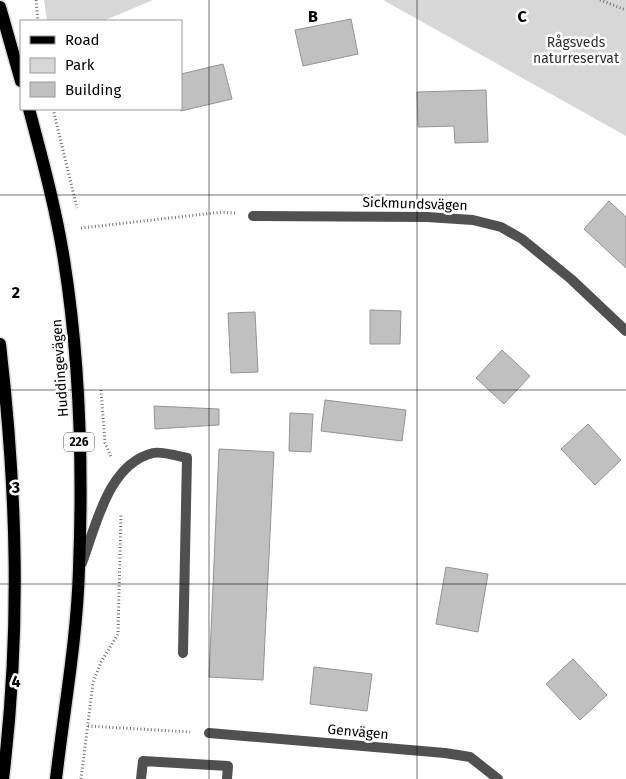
<svg xmlns="http://www.w3.org/2000/svg" width="626" height="779" font-family="'Fira Sans',sans-serif">
<style>
.green{fill:#d7d7d7}
.building{fill:#c0c0c0;stroke:#949494}
.lines{fill:none;stroke-linecap:round;stroke-linejoin:round}
.primary-casing{stroke:#dbdbdb;stroke-width:15}
.path{stroke:#727272;stroke-width:3;stroke-dasharray:1 2.5;stroke-linecap:butt}
.lane{stroke:#505050;stroke-width:10}
.street{stroke:#505050;stroke-width:10}
.primary{stroke:#000;stroke-width:12}
.grid{fill:none;stroke:#000;stroke-width:1;stroke-opacity:0.55}
.labels{text-anchor:middle;dominant-baseline:central;stroke-width:5;stroke-linejoin:round;paint-order:stroke}
.shield{fill:#fff;stroke:#4c4c4c;stroke-width:1}
.shield-label{font-size:12px;font-weight:bold;fill:#000}
.park-label{font-size:14px;fill:#2e2e2e;stroke:#fff}
.street-label{font-size:14px;fill:#000;stroke:#fff}
.grid-label{font-size:16px;text-anchor:middle;font-weight:bold;fill:#000;stroke:#fff;stroke-width:5;stroke-linejoin:round;paint-order:stroke}
</style>
<rect width="100%" height="100%" fill="#fff"/>
<g class="green">
<path d="M44,0H153L103,21H47Z"/>
<path d="M383,0H626V136Z"/>
</g>
<g class="building">
<path d="M351,19L358,54L303,66L295,30Z"/>
<path d="M223,64L232,99L181,111V74Z"/>
<path d="M486,90L488,142L455,143L454,126L418,127L417,92Z"/>
<path d="M609,201L626,217V268L584,229Z"/>
<path d="M370,310L401,311L400,344H370Z"/>
<path d="M255,312L258,372L231,373L228,313Z"/>
<path d="M502,350L530,376L504,404L476,378Z"/>
<path d="M325,400L406,410L402,441L321,431Z"/>
<path d="M154,406L219,409V425L155,429Z"/>
<path d="M290,413L313,414L311,452L289,451Z"/>
<path d="M588,424L621,460L595,485L561,449Z"/>
<path d="M219,449L274,452L263,680L209,677Z"/>
<path d="M446,567L488,574L478,632L436,624Z"/>
<path d="M573,659L607,695L580,720L546,684Z"/>
<path d="M314,667L372,674L367,711L310,704Z"/>
</g>
<g class="lines">
<g class="primary-casing">
<g id="primary">
<path d="M0,7L21,81"/>
<path d="M29,109C42,158 56,209 64,260C80,361 83,466 79,569C77,639 64,709 56,779"/>
<path d="M0,344C17,492 21,631 3,779"/>
</g>
</g>
<g class="path">
<path d="M36,0L38,21"/>
<path d="M600,0L626,10"/>
<path d="M53,109L77,208"/>
<path d="M81,228L223,212L235,213"/>
<path d="M101,390L105,443L111,457"/>
<path d="M88,726L190,732"/>
<path d="M81,779L93,683L101,662L118,634L121,514"/>
</g>
<g class="lane">
<path d="M82,563C96,526 108,464 153,453C162,451 177,456 187,458L183,653"/>
<path d="M141,779L143,761L228,766L227,779"/>
</g>
<g class="street">
<path d="M253,216L427,217L473,220L501,227L522,239L571,279L626,331"/>
<path d="M209,733L445,753L470,757L498,779"/>
</g>
<use href="#primary" class="primary"/>
</g>
<path class="grid" d="M209,0V779M417,0V779M0,195H626M0,390H626M0,584H626"/>
<g class="labels">
<rect class="shield" x="64" y="432.5" width="30" height="19" rx="4"/>
<g class="shield-label">
<text x="79" y="442">226</text>
</g>
<g class="park-label">
<text x="576" y="42">Rågsveds<tspan x="576" dy="16">naturreservat</tspan></text>
</g>
<g class="street-label">
<text transform="translate(415 204) rotate(2)">Sickmundsvägen</text>
<text transform="translate(60 368) rotate(-94)">Huddingevägen</text>
<text transform="translate(358 732) rotate(5)">Genvägen</text>
</g>
</g>
<g class="grid-label">
<text x="313" y="22">B</text>
<text x="522" y="22">C</text>
<text x="16" y="298">2</text>
<text x="16" y="493">3</text>
<text x="16" y="687">4</text>
</g>
<rect x="20" y="20" width="162" height="90" fill="#ffffff" stroke="#999999"/>
<rect x="30" y="36" width="25" height="8" fill="#000000" stroke="#999999"/>
<text x="65" y="45" font-size="15" fill="#000000">Road</text>
<rect x="30" y="58" width="25" height="15" fill="#d7d7d7" stroke="#999999"/>
<text x="65" y="70" font-size="15" fill="#000000">Park</text>
<rect x="30" y="82" width="25" height="15" fill="#c0c0c0" stroke="#999999"/>
<text x="65" y="95" font-size="15" fill="#000000">Building</text>
</svg>
